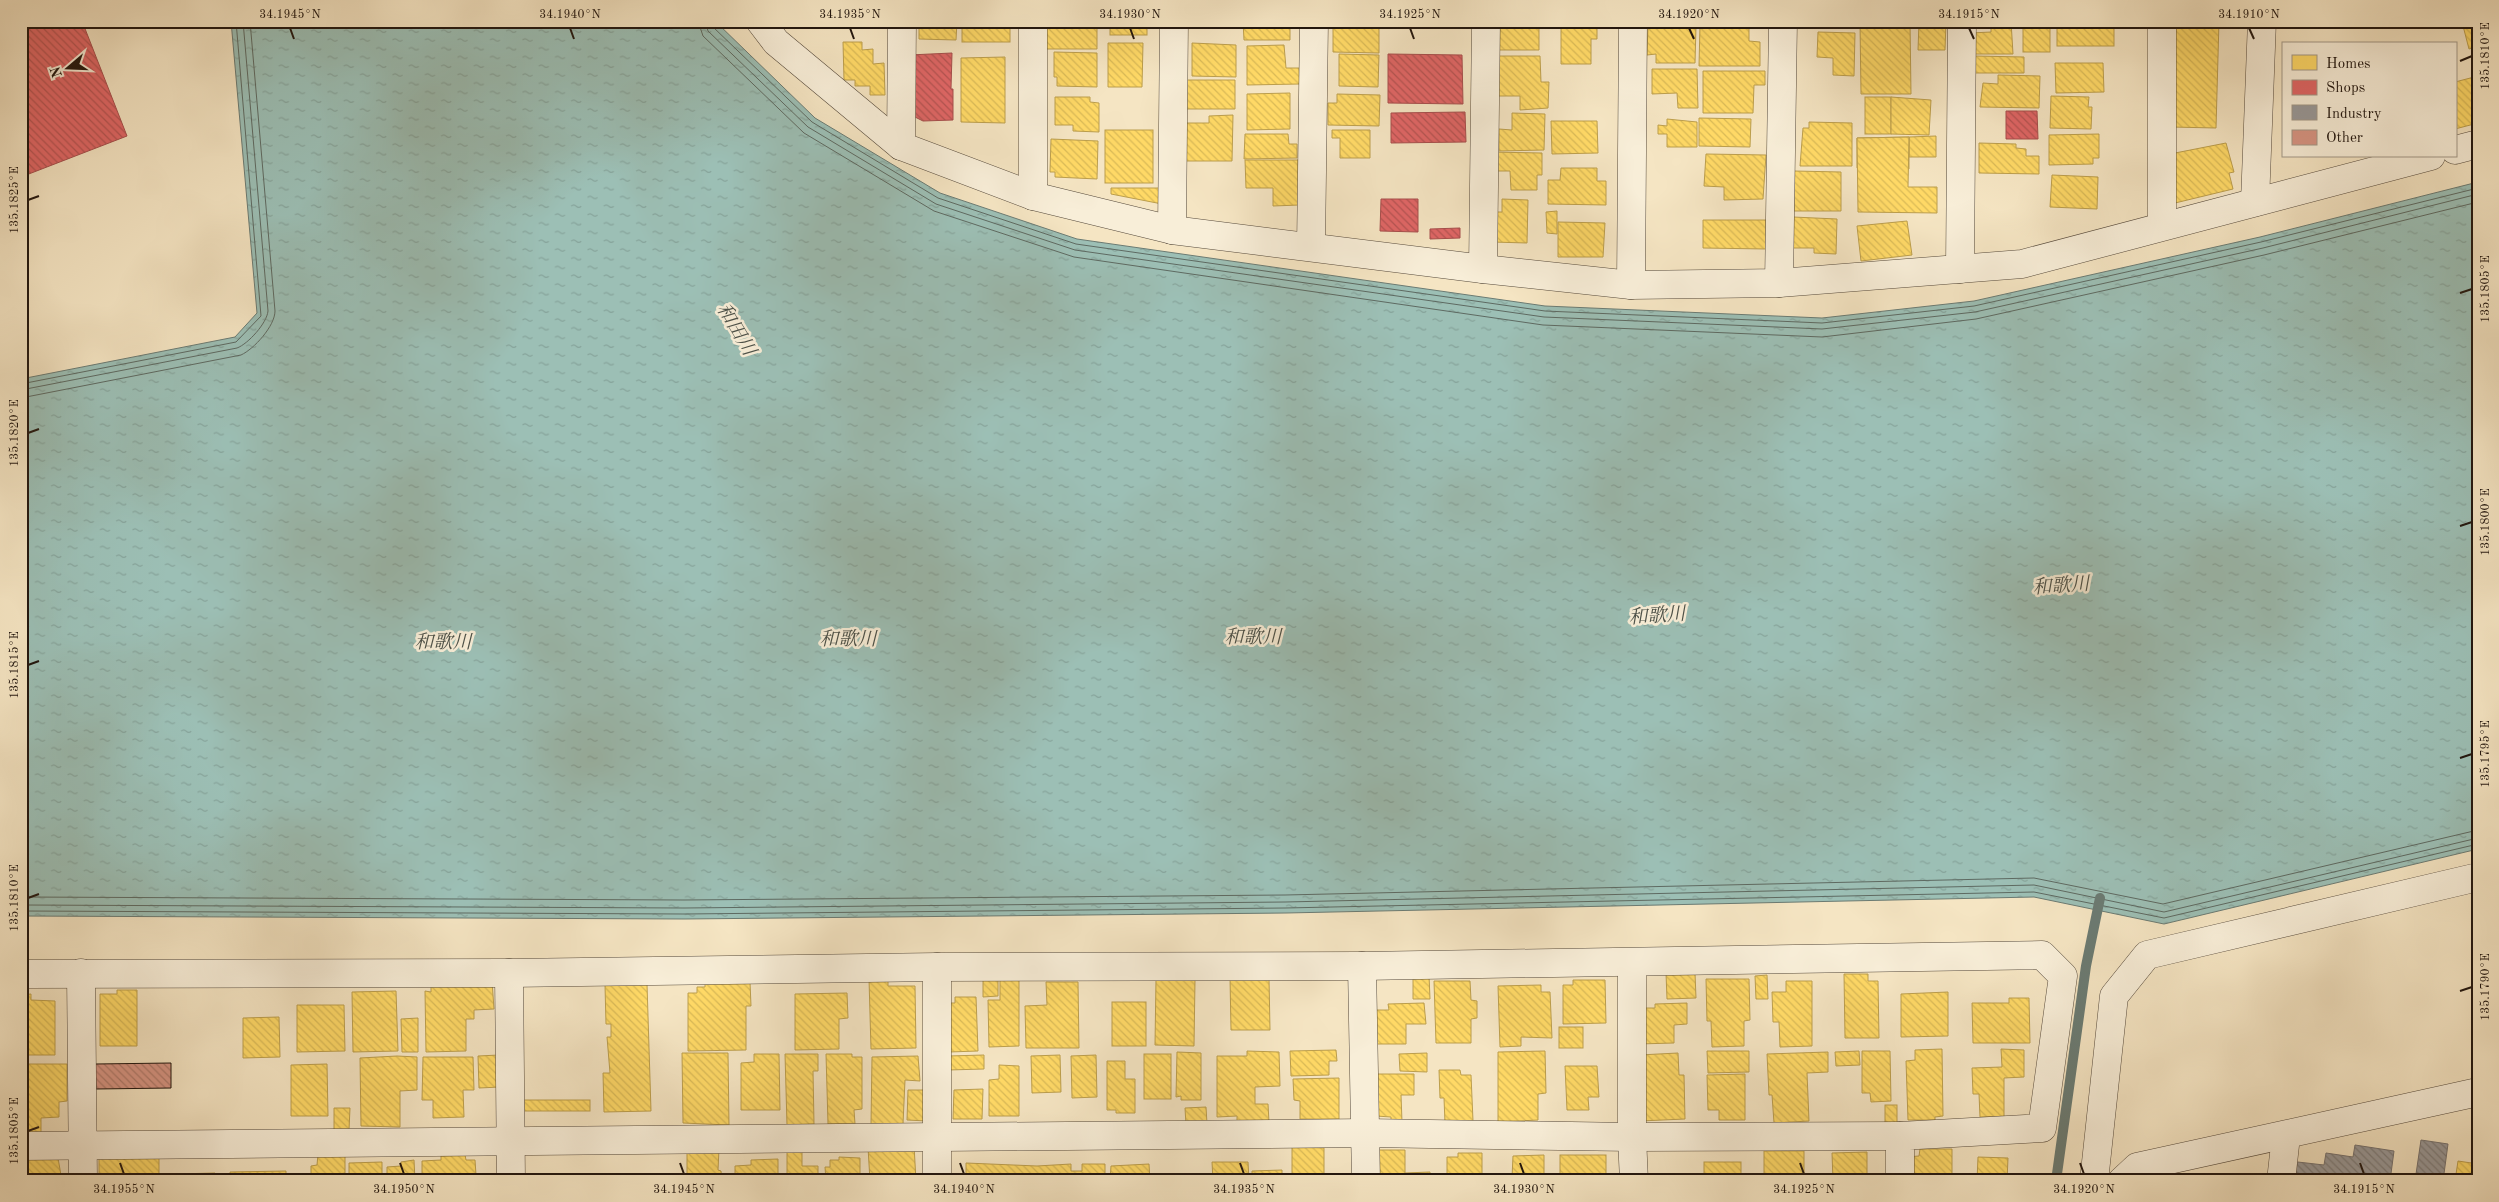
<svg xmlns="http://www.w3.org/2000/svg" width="2499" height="1202" font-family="'Old Standard TT','Noto Serif JP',serif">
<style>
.water{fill:url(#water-ripples);stroke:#6b7b73}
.homes{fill:url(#homes-back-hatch);stroke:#bc9e4c}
.shops{fill:url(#shops-back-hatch);stroke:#a74e4c}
.industry{fill:url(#industry-back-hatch);stroke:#757270}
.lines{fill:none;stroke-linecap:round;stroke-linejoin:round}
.shore{stroke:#5e6a62;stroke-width:1}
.stream{stroke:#6b7b73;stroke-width:10}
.building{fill:url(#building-back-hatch);stroke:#21160f}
.street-casing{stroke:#564a3c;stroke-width:29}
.street{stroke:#f8eed8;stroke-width:28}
.ticks{fill:none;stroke:#21160f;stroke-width:2}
.labels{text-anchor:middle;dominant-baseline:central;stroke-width:5;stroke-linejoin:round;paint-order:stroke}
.water-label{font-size:19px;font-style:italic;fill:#4c5149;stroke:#f8eed8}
.neatline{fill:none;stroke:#21160f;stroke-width:2}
.ticks-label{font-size:12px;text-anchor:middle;fill:#21160f}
</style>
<defs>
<pattern id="water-ripples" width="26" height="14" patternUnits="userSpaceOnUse" patternTransform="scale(1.25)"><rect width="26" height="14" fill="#9cbfb5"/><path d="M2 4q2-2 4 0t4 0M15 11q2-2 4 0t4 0" fill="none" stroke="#86a39a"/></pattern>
<pattern id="homes-back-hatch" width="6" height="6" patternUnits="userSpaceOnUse" patternTransform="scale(1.25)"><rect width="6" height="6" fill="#ffd966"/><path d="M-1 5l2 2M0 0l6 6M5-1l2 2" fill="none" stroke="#daba57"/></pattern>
<pattern id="shops-back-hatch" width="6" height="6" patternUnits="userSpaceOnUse" patternTransform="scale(1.25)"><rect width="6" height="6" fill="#e06666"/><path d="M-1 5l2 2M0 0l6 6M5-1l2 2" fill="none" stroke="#b55352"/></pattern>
<pattern id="industry-back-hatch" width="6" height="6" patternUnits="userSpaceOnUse" patternTransform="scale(1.25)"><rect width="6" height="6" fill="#999"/><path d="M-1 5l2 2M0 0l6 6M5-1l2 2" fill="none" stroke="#7c7c7b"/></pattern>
<pattern id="building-back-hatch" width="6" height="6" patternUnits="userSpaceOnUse" patternTransform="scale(1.25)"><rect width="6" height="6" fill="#d79584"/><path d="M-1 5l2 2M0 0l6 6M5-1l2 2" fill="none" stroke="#ae796a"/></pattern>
</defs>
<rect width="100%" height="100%" fill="#f5e5c3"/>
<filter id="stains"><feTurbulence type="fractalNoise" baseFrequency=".004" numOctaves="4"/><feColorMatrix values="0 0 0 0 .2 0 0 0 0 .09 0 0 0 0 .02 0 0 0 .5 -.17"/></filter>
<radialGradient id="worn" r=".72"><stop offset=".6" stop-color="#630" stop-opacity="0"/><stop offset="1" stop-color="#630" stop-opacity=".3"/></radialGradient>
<path class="water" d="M231,21H715L815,118L940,193L1077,239L1545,306L1822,318L1974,301L2260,237L2478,182V849L2164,924L2034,897L1286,913L684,919L21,916V379L235,337L257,313Z"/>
<g class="homes">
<path d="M919,21H957L956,40L919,39Z"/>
<rect x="962" y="21" width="48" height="21"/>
<path d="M1045,21H1097V49H1044Z"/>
<rect x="1110" y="21" width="37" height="14"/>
<path d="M1187,21H1240V27L1187,28Z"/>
<path d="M1243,21H1290V40H1244Z"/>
<path d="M1333,21H1379V53L1333,52Z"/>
<path d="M1498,21H1539V50H1497Z"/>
<path d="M1709,21H1750V22L1709,23Z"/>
<rect x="1797" y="21" width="43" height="7"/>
<path d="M1991,21H2011L2013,54H1972L1971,33L1991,32Z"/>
<rect x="2023" y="21" width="27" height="31"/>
<path d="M2173,21H2219L2216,128L2171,127Z"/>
<path d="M2478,21V55L2476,47L2469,49L2462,22Z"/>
<path d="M1919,22H1946L1945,50H1918Z"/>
<rect x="2057" y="22" width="57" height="24"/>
<path d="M1860,23H1910L1911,94H1861Z"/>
<path d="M1700,25L1749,26V41L1760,42V66H1699Z"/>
<path d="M1561,26H1597V39H1591V64H1561Z"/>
<path d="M1648,26H1696L1695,63H1656V54L1647,55Z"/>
<path d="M1818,32L1855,33L1854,76L1833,75V58L1817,57Z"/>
<path d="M843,42H862V50L873,49V64L884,63L885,95H870V86H855V80H844Z"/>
<path d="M1108,43H1143L1142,87H1108Z"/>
<path d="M1192,43L1236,45V77L1192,76Z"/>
<path d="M1284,45L1286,68H1299L1300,84L1247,85V46Z"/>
<path d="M1054,52L1097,53V87L1057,86V77H1054Z"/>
<path d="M1339,54L1379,55L1378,87L1339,86Z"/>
<path d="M1498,56H1540L1541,82H1549L1548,108L1520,110V96H1497Z"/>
<path d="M1974,56L2024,57V73H1973Z"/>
<path d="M1005,57V123L961,122V58Z"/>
<path d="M2055,63H2103L2104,92L2056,93Z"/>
<path d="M1652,69H1697L1698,108H1678L1677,93L1652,94Z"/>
<path d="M1703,71H1765V85H1754L1753,113H1703Z"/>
<path d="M1998,75L2040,76L2039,108L1980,107L1983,83L1998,84Z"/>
<path d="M2478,76V123L2455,129V82Z"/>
<path d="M1184,80H1235V109H1183Z"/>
<path d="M1290,93V129L1247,130V94Z"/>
<path d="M1337,94L1380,95L1379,126L1328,125V103H1337Z"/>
<path d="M2051,96L2089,97L2088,107H2092L2091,129L2050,128Z"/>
<path d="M1055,97H1090V102L1099,103V132L1073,131V125H1055Z"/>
<rect x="1865" y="97" width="26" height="37"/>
<path d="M1891,97L1931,100L1929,135L1891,134Z"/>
<path d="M1512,113L1545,114L1544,150L1499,151V129L1512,130Z"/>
<path d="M1233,115L1232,161H1184L1185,123H1209V116Z"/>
<path d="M1699,118L1751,119L1750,147L1699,146Z"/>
<path d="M1667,119L1697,122V147H1667V134H1658V125L1667,126Z"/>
<path d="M1551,121H1597L1598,153L1552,154Z"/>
<path d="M1809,122L1852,123V166H1800L1803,128H1809Z"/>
<rect x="1105" y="130" width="48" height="53"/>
<path d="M1332,130H1370V158H1340V138H1332Z"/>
<path d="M1245,134H1288L1289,144H1297V158L1244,159Z"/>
<path d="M2099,134V158H2093V164L2049,165V135Z"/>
<path d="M1936,136V157H1909V137Z"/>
<path d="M1909,137V169L1857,168V138Z"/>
<path d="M1909,137L1908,187H1937V213L1858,212L1857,138Z"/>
<path d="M1051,139L1098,141L1097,179L1055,177V172H1050Z"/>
<path d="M1979,143L2016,144V148L2026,149V156H2039V174L1979,173Z"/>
<path d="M2226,143L2234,172L2229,173L2233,189L2175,203L2165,155Z"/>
<path d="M1487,152L1542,153V175H1537V190H1511L1510,171H1487Z"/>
<path d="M1706,154L1766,155L1763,199L1724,200V187L1704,186Z"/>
<path d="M1245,160H1298L1299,205L1273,206V188H1246Z"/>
<path d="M1561,168H1597V181H1606V205L1548,204V180H1560Z"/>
<path d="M1794,171L1841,172V211H1794Z"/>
<path d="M2052,175L2098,177L2097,209L2050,207Z"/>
<path d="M1111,188H1161L1162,204L1111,194Z"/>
<path d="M1502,199L1528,200L1527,243L1492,242L1493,212H1502Z"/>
<path d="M1557,211V234L1547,233L1546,212Z"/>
<path d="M1793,217L1837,219L1836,254L1814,253V248H1792Z"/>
<path d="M1703,220H1766V249L1703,248Z"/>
<path d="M1907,221L1912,255L1861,261L1857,226Z"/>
<path d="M1558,222L1605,223L1603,257H1558Z"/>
<path d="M1666,973H1695L1696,998L1667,999Z"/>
<path d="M1844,974H1868V981H1878L1879,1038H1845Z"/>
<path d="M1413,975H1429L1430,999H1413Z"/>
<path d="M1767,975L1768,999H1756L1755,976Z"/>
<path d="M1230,977L1269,978L1270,1030H1231Z"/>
<path d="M983,978H998V996L983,997Z"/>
<path d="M869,979H888V986H915L916,1048L871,1049Z"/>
<path d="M1000,979L1019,980V1046L989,1047L988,1000H1000Z"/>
<path d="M1156,979L1195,980L1194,1046L1155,1045Z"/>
<path d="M1706,979H1749L1750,1020L1744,1021V1046L1712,1047L1711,1021H1707Z"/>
<path d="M1573,980H1605L1606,1023L1563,1024V985H1573Z"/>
<path d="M492,981L494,1009L474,1010V1019H466V1051L426,1052L425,991L431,992V984Z"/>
<path d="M705,981L750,982L751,1006H746V1050L688,1051V993H697V987H705Z"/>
<path d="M1434,981H1470L1471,1000L1477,1001V1018L1471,1019V1043H1436Z"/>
<path d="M1786,981H1812V1046L1780,1047L1779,1022H1773L1772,992H1786Z"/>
<path d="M1046,982H1078L1079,1048H1026L1025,1006L1047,1005Z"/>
<path d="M647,984L651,1111L604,1112L603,1073H610L607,1037H611V1024H606L605,985Z"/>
<path d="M1541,985V992H1550L1552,1038L1521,1037V1046L1500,1047L1498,986Z"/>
<path d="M117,990H137V1046H100V994H117Z"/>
<path d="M396,991L398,1051L353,1052L352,992Z"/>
<path d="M1948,992V1036L1901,1037V994Z"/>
<path d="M847,993L848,1018L839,1019V1049L795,1050V994Z"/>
<path d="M31,994V1000L55,1001V1055H21V995Z"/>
<path d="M955,997H976L978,1051L949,1052L947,1003H955Z"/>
<path d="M2009,998H2029L2030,1043H1973L1972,1003H2009Z"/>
<rect x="1112" y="1002" width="34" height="44"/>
<path d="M1424,1003L1426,1024H1406V1044H1371V1010H1389L1388,1004Z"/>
<path d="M1687,1003V1024L1674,1025V1043L1638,1044L1637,1008H1655V1004Z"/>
<path d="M297,1005H344L345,1051L297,1052Z"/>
<path d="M279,1017L280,1057L243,1058V1018Z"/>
<path d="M418,1018V1052H402L401,1019Z"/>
<rect x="1559" y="1027" width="24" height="21"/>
<path d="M1942,1049L1943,1116L1935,1117V1120H1908L1906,1061L1915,1060V1050Z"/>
<path d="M2001,1049L2024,1050V1077L2004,1078V1117H1980L1979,1094H1973L1972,1068L2002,1067Z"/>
<path d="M1336,1050L1337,1061H1329V1075L1291,1076L1290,1051Z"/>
<path d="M1247,1051L1279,1052L1280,1086L1255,1087V1104H1268L1269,1122L1237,1123V1116L1217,1117V1056H1247Z"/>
<path d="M1545,1051L1546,1093L1538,1094V1120L1498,1122V1052Z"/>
<path d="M1707,1051H1749V1072L1708,1073Z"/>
<path d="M1859,1051L1860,1065L1836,1066L1835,1052Z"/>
<path d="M1862,1051H1890L1891,1101L1871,1102L1870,1093H1862Z"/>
<path d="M1177,1052L1201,1053V1100H1181V1096L1176,1097Z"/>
<path d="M1828,1052V1072L1807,1073L1809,1121L1774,1123L1772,1095H1769L1767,1054Z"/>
<path d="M682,1053H728L729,1125L683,1123Z"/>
<path d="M1427,1053V1072L1400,1071L1399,1054Z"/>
<path d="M1678,1053L1679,1075H1684L1685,1119L1640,1121L1639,1055Z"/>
<path d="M754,1054H779L780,1110H741V1063L754,1062Z"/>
<path d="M785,1054H818V1071H813L814,1124L787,1125Z"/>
<path d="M826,1054H852V1057H862V1109L854,1110L855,1124H828Z"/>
<rect x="1144" y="1054" width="27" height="45"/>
<path d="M499,1055L500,1087L479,1088L478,1056Z"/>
<path d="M984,1055V1069L948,1070V1056Z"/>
<path d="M1060,1055L1061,1092L1032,1093L1031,1056Z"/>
<path d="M1096,1055L1097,1097L1072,1098L1071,1056Z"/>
<path d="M397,1056L417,1057V1090L400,1091V1127L361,1126L360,1058Z"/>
<path d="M918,1056L920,1081L905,1080L903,1124H871L872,1057Z"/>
<path d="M423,1057H473L474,1090H463L464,1117L433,1118V1100H422Z"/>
<path d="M1107,1061H1125V1079H1135V1113H1116V1110H1107Z"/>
<path d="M21,1064H67V1101L59,1102V1117L41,1118V1133L21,1134Z"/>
<path d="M327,1064L328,1116H291V1065Z"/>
<path d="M999,1065L1019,1066V1116H989V1080L999,1079Z"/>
<path d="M1565,1066H1597L1599,1097H1588L1589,1110H1567Z"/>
<path d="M1439,1070H1460L1461,1075H1471L1473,1121L1445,1123L1444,1098H1440Z"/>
<path d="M1376,1074H1414V1095H1401L1402,1122L1391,1123V1117L1376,1116Z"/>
<path d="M1745,1074V1120H1719V1110H1708L1707,1075Z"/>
<path d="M1339,1078V1119H1300V1101L1294,1100L1293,1079Z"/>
<path d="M983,1089L982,1119H953L954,1090Z"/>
<path d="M908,1090H927V1121L907,1120Z"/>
<rect x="524" y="1100" width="66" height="11"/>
<rect x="1885" y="1105" width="12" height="19"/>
<path d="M1206,1107L1207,1124L1186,1125L1185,1108Z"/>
<path d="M334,1108H350L349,1130H334Z"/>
<path d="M914,1145L916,1181H870L868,1147Z"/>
<path d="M1292,1147L1324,1148V1181L1292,1180Z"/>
<path d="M687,1149H719L718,1170L721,1171L722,1181H687Z"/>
<path d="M787,1149L802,1150V1166H818V1181H787Z"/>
<path d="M1920,1149H1952V1181H1907L1906,1157L1919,1156Z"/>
<path d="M1375,1150H1405V1173L1430,1172V1181H1376Z"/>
<rect x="1764" y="1151" width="40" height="30"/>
<path d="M1867,1152V1181H1833L1832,1153Z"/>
<path d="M345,1153V1173L339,1174V1181H294V1175L311,1174V1166L317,1165L318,1154Z"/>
<path d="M1458,1153H1482V1181H1447V1157H1458Z"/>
<path d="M465,1155L466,1160H475L476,1175L469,1176V1181H422V1161L441,1160V1156Z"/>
<path d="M1544,1155V1181H1504V1178H1512L1513,1156Z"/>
<rect x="1560" y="1155" width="46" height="26"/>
<path d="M159,1156V1181H99V1157Z"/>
<path d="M839,1157L860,1158V1181H826L825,1167H830V1160H839Z"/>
<path d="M1978,1157L2008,1158L2007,1181H1977Z"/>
<path d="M21,1158H58L62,1181H21Z"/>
<path d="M778,1159V1181H735V1166L751,1165V1160Z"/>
<path d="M414,1160L415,1181H387V1167L401,1166V1162Z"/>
<path d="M2458,1161L2478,1164V1181H2455Z"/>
<path d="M382,1162V1181H349V1163Z"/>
<path d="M1212,1162H1248L1249,1181H1213Z"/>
<rect x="1704" y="1162" width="37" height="19"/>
<path d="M966,1163L1037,1166L1071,1164V1171H1082V1164H1105V1181H966Z"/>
<path d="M1149,1164L1150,1181H1110L1111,1166Z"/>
<path d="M1282,1170V1181H1252V1171Z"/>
<path d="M286,1171V1181H231L230,1172Z"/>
<path d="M215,1173V1181H177V1174Z"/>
<rect x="606" y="1177" width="52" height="4"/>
</g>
<g class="shops">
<path d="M21,21H82L127,136L21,177Z"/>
<path d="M952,53L951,89H953V120L923,121L911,115L909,55Z"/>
<path d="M1388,54L1462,55L1463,104L1388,103Z"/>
<path d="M2006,111H2037L2038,139H2006Z"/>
<path d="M1465,112L1466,142L1391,143V113Z"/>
<path d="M1381,199H1418V232L1380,231Z"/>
<path d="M1460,228V238L1430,239V229Z"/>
</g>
<g class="industry">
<path d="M2421,1140L2448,1144L2443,1181H2415Z"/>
<path d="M2355,1145L2394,1151L2390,1181H2286L2289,1161L2324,1165L2326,1153L2353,1157Z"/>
</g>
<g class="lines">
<g class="shore">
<path d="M698,21L703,36L804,133L934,211L1074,257L1543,325L1822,337L1976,319L2264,255L2478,202"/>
<path d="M705,21L708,31L808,127L936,204L1075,250L1544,317L1822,329L1975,312L2263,248L2478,194"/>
<path d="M711,21L713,27L812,122L938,198L1076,244L1545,311L1822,323L1974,306L2261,242L2478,188"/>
<path d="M21,384L236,342L261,316L236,21"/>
<path d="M21,390L237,348C248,344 267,323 268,311L243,21"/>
<path d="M21,398L241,355C254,349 275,326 275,311L250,21"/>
<path d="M21,897L684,900L1285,895L2034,878L2163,904L2478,830"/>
<path d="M21,905L684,908L1285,902L2034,885L2164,912L2478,838"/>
<path d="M21,911L684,914L1285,908L2034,892L2164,918L2478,844"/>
</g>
<path class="stream" d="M2056,1181L2086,966L2100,898"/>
</g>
<path class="building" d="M171,1063V1088L96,1089L95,1064Z"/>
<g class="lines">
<g class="street-casing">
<g id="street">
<path d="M760,21L776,42L901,146L1033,196L1172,230L1483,269L1631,285L1779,283L2022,264L2431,156"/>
<path d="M2162,21V226"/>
<path d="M901,146L902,21"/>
<path d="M2455,150L2478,144"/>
<path d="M1033,196V21"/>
<path d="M2255,202L2262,21"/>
<path d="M1172,230L1174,21"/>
<path d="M1311,247L1314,21"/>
<path d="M1483,269L1486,21"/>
<path d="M1960,269L1962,21"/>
<path d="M1779,283L1783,21"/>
<path d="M1631,285L1633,21"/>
<path d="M1632,963V1137L1634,1181"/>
<path d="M1362,966L1366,1181"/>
<path d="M937,967V1181"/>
<path d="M81,973L83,1181"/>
<path d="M509,973L511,1181"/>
<path d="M21,974L509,973L937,967L1362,966L2042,955L2063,976L2042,1128L1900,1136V1181"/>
<path d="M21,1146L1366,1133L1632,1137L1900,1136"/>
<path d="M2094,1181L2114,996L2147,955L2478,877"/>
<path d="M2122,1181L2137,1167L2478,1092"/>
<path d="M2281,1181L2286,1136"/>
</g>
</g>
<use href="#street" class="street"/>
</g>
<path class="ticks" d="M290,28L294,39M570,28L574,39M850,28L854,39M1130,28L1134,39M1410,28L1414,39M1689,28L1694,39M1969,28L1974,39M2249,28L2254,39M2460,61L2472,56M28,200L39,196M2460,293L2472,289M28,433L39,429M2460,526L2472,522M28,665L39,661M2460,758L2472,754M28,898L39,894M2460,991L2472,987M28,1131L39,1127M120,1163L124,1174M400,1163L404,1174M680,1163L684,1174M960,1163L964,1174M1240,1163L1244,1174M1520,1163L1524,1174M1800,1163L1804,1174M2080,1163L2084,1174M2360,1163L2364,1174"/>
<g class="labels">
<g class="water-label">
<text transform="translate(735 330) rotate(59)">和田川</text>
<text transform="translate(2061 587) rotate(-4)">和歌川</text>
<text transform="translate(1657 617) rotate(-4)">和歌川</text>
<text x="1253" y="638">和歌川</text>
<text x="848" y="640">和歌川</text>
<text x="443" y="643">和歌川</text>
</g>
</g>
<rect width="2499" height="1202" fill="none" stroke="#f5e5c3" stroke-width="55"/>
<rect x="2282" y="42" width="175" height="115" fill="#f8eed8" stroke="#a29888"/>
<rect x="2292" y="55" width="25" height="15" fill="#ffd966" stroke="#a29888"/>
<text x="2326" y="68" font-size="15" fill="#21160f">Homes</text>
<rect x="2292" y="80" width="25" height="15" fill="#e06666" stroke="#a29888"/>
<text x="2326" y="92" font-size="15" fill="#21160f">Shops</text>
<rect x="2292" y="105" width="25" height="15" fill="#999999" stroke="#a29888"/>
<text x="2326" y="118" font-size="15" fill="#21160f">Industry</text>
<rect x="2292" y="130" width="25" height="15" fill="#d79584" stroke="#a29888"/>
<text x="2326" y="142" font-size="15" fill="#21160f">Other</text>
<g transform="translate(68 68) rotate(251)" stroke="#f8eed8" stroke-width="4" paint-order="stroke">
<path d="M0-4L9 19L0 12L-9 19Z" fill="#21160f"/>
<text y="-8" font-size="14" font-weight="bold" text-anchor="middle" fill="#21160f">N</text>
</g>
<rect x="28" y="28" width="2444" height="1146" class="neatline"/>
<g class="ticks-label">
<text x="290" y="18">34.1945°N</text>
<text x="570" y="18">34.1940°N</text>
<text x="850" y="18">34.1935°N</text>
<text x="1130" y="18">34.1930°N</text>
<text x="1410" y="18">34.1925°N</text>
<text x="1689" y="18">34.1920°N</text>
<text x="1969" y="18">34.1915°N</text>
<text x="2249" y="18">34.1910°N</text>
<text transform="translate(2485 56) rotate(-90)" y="4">135.1810°E</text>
<text transform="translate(14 200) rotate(-90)" y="4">135.1825°E</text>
<text transform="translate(2485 289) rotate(-90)" y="4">135.1805°E</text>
<text transform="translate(14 433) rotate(-90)" y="4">135.1820°E</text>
<text transform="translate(2485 522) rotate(-90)" y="4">135.1800°E</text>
<text transform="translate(14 665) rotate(-90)" y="4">135.1815°E</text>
<text transform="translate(2485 754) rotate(-90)" y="4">135.1795°E</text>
<text transform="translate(14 898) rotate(-90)" y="4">135.1810°E</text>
<text transform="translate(2485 987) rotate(-90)" y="4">135.1790°E</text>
<text transform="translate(14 1131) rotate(-90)" y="4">135.1805°E</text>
<text x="124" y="1193">34.1955°N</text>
<text x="404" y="1193">34.1950°N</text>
<text x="684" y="1193">34.1945°N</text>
<text x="964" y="1193">34.1940°N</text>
<text x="1244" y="1193">34.1935°N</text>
<text x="1524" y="1193">34.1930°N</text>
<text x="1804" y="1193">34.1925°N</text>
<text x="2084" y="1193">34.1920°N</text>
<text x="2364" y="1193">34.1915°N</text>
</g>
<rect width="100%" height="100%" filter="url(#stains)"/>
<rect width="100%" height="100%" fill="url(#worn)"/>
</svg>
